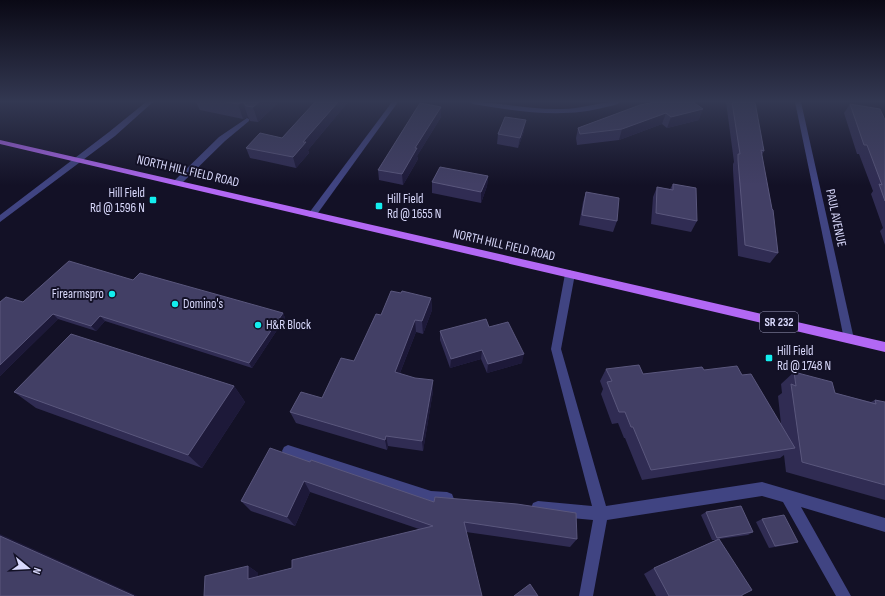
<svg xmlns="http://www.w3.org/2000/svg" width="885" height="596" font-family="'Sofia Sans Condensed',sans-serif">
<style>
.lines{fill:none;stroke-linecap:round;stroke-linejoin:round}
.minor{fill:#404482;fill-rule:evenodd}
.major{fill:#b268f4;fill-rule:evenodd}
.wall{fill:#302c53}
.shaded-wall{fill:#1d1939}
.building{fill:#423f65;stroke:#5a577d}
.poi-dot{fill:#13eeee;stroke:#131126;stroke-width:1.5}
.labels{text-anchor:middle;dominant-baseline:central;stroke-width:4;stroke-linejoin:round;paint-order:stroke}
.shield{fill:#131126;stroke:#9e9dbc;stroke-width:1}
.shield-label{font-size:12px;font-weight:bold;fill:#d9d9fc}
.street-label{font-size:13px;fill:#d9d9fc;stroke:#131126}
.poi-label{font-size:13px;fill:#d9d9fc;stroke:#131126;text-anchor:start}
</style>
<rect width="100%" height="100%" fill="#131126"/>
<g class="lines">
<g class="minor">
<path d="M146,102H153L115,136L0,222V215L109,132Z"/>
<path d="M392,102H398L315,217H309L308,215L309,213Z"/>
<path d="M470,102C501,102 531,110 562,109C582,109 601,101 620,102C617,105 611,106 606,107C563,119 516,111 473,104Z"/>
<path d="M795,102H801L854,339L853,342L849,343L845,342L844,339Z"/>
<path d="M247,118L249,119V121L225,141L180,185H174V181L219,137Z"/>
<path d="M570,270L575,274L561,349L606,506L762,482L885,518V532L801,507L851,596H836L783,502L762,496L607,520L593,596H579L593,520L538,515L533,513L531,508L533,503L538,501L592,506L551,349L565,274Z"/>
<path d="M288,445L431,491L447,492L452,494L454,499L452,504L447,506L431,505L284,455L282,451L284,447Z"/>
</g>
<path class="major" d="M0,140L885,342V352L0,144Z"/>
</g>
<g class="wall">
<path d="M196,102H279L258,122L250,121L248,117L243,119L200,110Z"/>
<path d="M315,102H348L308,150L309,153L296,168L250,158L246,148L282,138Z"/>
<path d="M726,102H755L764,151L762,155L778,253L770,263L738,256L733,170V164L734,162Z"/>
<path d="M850,104L885,120V245L880,231L883,228L871,194L873,191L859,154H857L844,113Z"/>
<path d="M640,105L699,120L667,128L662,124L619,140L577,145L576,138L578,128Z"/>
<path d="M441,107V117L417,156L418,159L403,185L379,180L378,170Z"/>
<path d="M524,131L518,148L497,144L498,134Z"/>
<path d="M488,176L487,186L481,203L432,193V182Z"/>
<path d="M673,184L697,221L691,232L651,224L653,197L657,187L670,189Z"/>
<path d="M586,192L617,221L613,232L579,225L583,202Z"/>
<path d="M133,280L283,313L285,318L252,368L105,321L96,331L58,319L0,376V302H23Z"/>
<path d="M401,293L431,298L432,310L423,334L416,332L400,373L433,391L423,451L388,446L387,450L296,423L290,412L322,398L354,361L381,315Z"/>
<path d="M489,327L522,363L487,373L481,359L450,368L440,340V331Z"/>
<path d="M606,369L643,374L704,370L742,375L781,424L778,396L782,393L781,384L794,372L835,393L871,402L875,400L885,402V500L786,472L784,455L780,458L642,480L625,438H624L618,423L612,424L601,394L603,389L600,381Z"/>
<path d="M234,386L245,402L202,468L36,408L14,392Z"/>
<path d="M310,462L434,502L577,539L570,547L466,532L204,596L248,566L258,573V576L292,568L419,529L310,492L295,526L251,511L241,501Z"/>
<path d="M706,512L753,532L748,535L719,539L742,596H656L644,574L654,568L716,540H712L701,515Z"/>
<path d="M762,519L798,542L792,544L769,548L756,522Z"/>
</g>
<g class="shaded-wall">
<path d="M243,102L248,117L243,119L238,104Z"/>
<path d="M259,102H279L258,122L253,107Z"/>
<path d="M338,102H348L308,150L309,153L296,168L293,157L303,142Z"/>
<path d="M441,107V117L417,156L418,159L403,185L402,174L415,148Z"/>
<path d="M703,109L699,120L667,128L671,117Z"/>
<path d="M666,113L662,124L619,140L622,129Z"/>
<path d="M526,120L524,131L518,148L520,138Z"/>
<path d="M488,176L487,186L481,203V192Z"/>
<path d="M431,298L432,310L423,334L422,321Z"/>
<path d="M283,313L285,318L252,368L249,363Z"/>
<path d="M53,314L58,319L0,376V365Z"/>
<path d="M100,316L105,321L96,331L91,326Z"/>
<path d="M415,320L416,332L396,383L395,372Z"/>
<path d="M482,350L481,359L450,368L451,359Z"/>
<path d="M524,354L522,363L487,373L488,364Z"/>
<path d="M433,380V391L423,451L422,441Z"/>
<path d="M234,386L245,402L202,468L188,455Z"/>
<path d="M386,436L388,446L387,450L385,440Z"/>
<path d="M304,481L310,492L295,526L287,517Z"/>
<path d="M0,534L138,596H134L0,536Z"/>
<path d="M248,566L258,573V585L248,579Z"/>
</g>
<g class="building">
<path d="M226,102H243L238,104Z"/>
<path d="M243,102H259L253,107L246,106Z"/>
<path d="M315,102H338L303,142H306L293,157L246,148L260,133L282,138Z"/>
<path d="M655,102H693L703,109L671,117L666,113L622,129L580,134L578,128L640,105Z"/>
<path d="M732,102H755L764,151L761,150L772,209L773,210L778,253L745,245L738,160V154H740Z"/>
<path d="M420,103L441,107L415,148H417L402,174L378,170Z"/>
<path d="M850,104L880,109L885,120V201L879,184L882,185L867,145H864Z"/>
<path d="M505,117L526,120L520,138L498,134Z"/>
<path d="M440,167L488,176L481,192L432,182Z"/>
<path d="M673,184L696,188L697,221L656,213L657,187L673,190Z"/>
<path d="M586,192L619,198L617,221L582,215Z"/>
<path d="M69,261L133,280L140,273L283,313L249,363L100,316L91,326L53,314L0,365V302L6,297L23,302Z"/>
<path d="M391,291L401,293L402,291L431,298L422,321L415,320L395,372L415,378L433,380L422,441L386,436L385,440L290,412L301,392L322,398L341,358L354,361L376,314L381,315Z"/>
<path d="M486,319L489,327L508,322L524,354L488,364L482,350L451,359L440,331Z"/>
<path d="M71,334L234,386L188,455L14,392Z"/>
<path d="M639,365L643,374L702,367L704,370L737,366L742,375L751,374L795,448L651,470L633,427H631L625,412H619L607,382L612,381L606,369Z"/>
<path d="M794,372L832,382L835,393L876,404L875,400L885,402V485L802,462L791,384L796,386Z"/>
<path d="M270,448L310,462L311,460L434,502L435,497L517,504L576,513L577,539L464,522L482,596H204L205,576L248,566V579L292,568V560L433,526L304,481L287,517L241,501Z"/>
<path d="M741,506L753,532L717,538L706,512Z"/>
<path d="M784,515L798,542L775,546L762,519Z"/>
<path d="M0,536L134,596H0Z"/>
<path d="M719,539L752,590L742,595V596H669L654,568Z"/>
<path d="M530,584L538,596H514Z"/>
</g>
<linearGradient id="sky" x2="0" y2="1"><stop stop-color="#0a0915"/><stop offset="0.55" stop-color="#333852"/><stop offset="1" stop-color="#333852" stop-opacity="0"/></linearGradient>
<rect width="885" height="185" fill="url(#sky)"/>
<g class="poi-dot">
<rect x="149" y="196" width="8" height="8" rx="2"/>
<rect x="375" y="202" width="8" height="8" rx="2"/>
<circle cx="112" cy="294" r="4"/>
<circle cx="175" cy="304" r="4"/>
<circle cx="258" cy="325" r="4"/>
<rect x="765" y="354" width="8" height="8" rx="2"/>
</g>
<g class="labels">
<rect class="shield" x="760" y="312" width="38" height="20" rx="3"/>
<g class="shield-label">
<text x="779" y="322">SR 232</text>
</g>
<g class="street-label">
<text transform="translate(188 171) rotate(13)">NORTH HILL FIELD ROAD</text>
<text transform="translate(836 218) rotate(78)">PAUL AVENUE</text>
<text transform="translate(504 245) rotate(13)">NORTH HILL FIELD ROAD</text>
</g>
<g class="poi-label">
<text x="145" y="193" text-anchor="end">Hill Field<tspan x="145" dy="15">Rd @ 1596 N</tspan></text>
<text x="387" y="199">Hill Field<tspan x="387" dy="15">Rd @ 1655 N</tspan></text>
<text x="104" y="294" text-anchor="end">Firearmspro</text>
<text x="183" y="304">Domino's</text>
<text x="266" y="325">H&amp;R Block</text>
<text x="777" y="351">Hill Field<tspan x="777" dy="15">Rd @ 1748 N</tspan></text>
</g>
</g>
<g transform="translate(28 568) rotate(108)" stroke="#131126" stroke-width="3" paint-order="stroke">
<path d="M0-3L7 15L0 10L-7 15Z" fill="#d9d9fc"/>
<text y="-6" font-size="11" font-weight="bold" text-anchor="middle" fill="#d9d9fc">N</text>
</g>
</svg>
